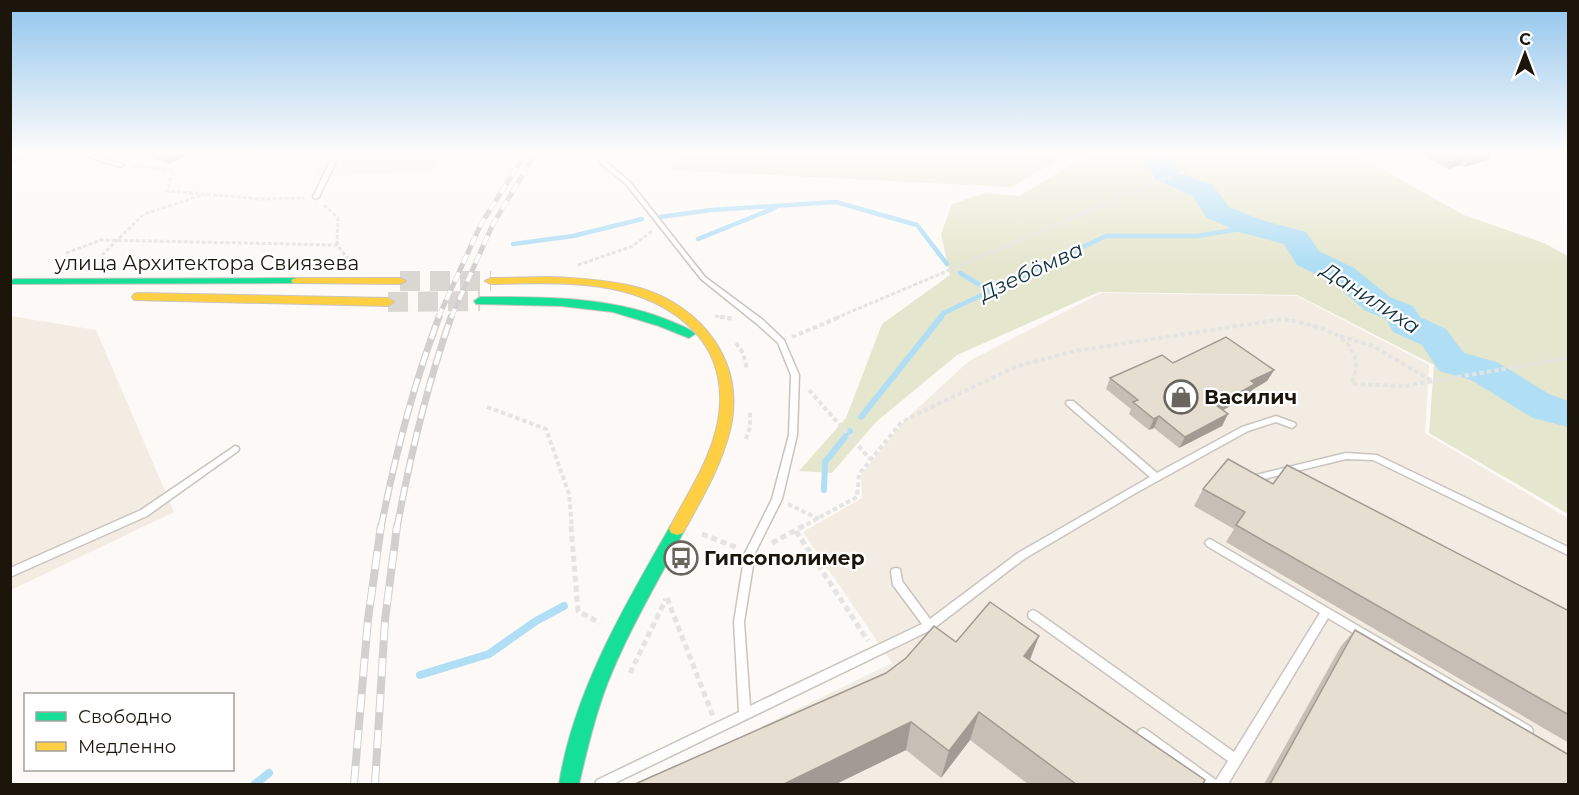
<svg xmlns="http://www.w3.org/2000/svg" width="1579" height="795" font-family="Montserrat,sans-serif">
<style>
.built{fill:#f3ece3}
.green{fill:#e5e6ce}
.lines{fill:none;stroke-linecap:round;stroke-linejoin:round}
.stream-far2{stroke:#b0def5;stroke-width:4.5}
.stream-far1{stroke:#b0def5;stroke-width:6}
.stream{stroke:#b0def5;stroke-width:8}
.river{fill:#b0def5;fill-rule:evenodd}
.secondary-tunnel{stroke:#dad7d3;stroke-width:20;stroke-dasharray:20 10;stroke-linecap:butt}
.lane-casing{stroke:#c9c4bd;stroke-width:3}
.fast-casing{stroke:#c9c4bd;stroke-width:2}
.slow-casing{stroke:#c9c4bd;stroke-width:2}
.path-far2{stroke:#e4e4e2;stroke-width:3;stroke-dasharray:4 2;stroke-linecap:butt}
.path-far1{stroke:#e4e4e2;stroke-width:4;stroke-dasharray:4.5 3;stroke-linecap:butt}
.path{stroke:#e4e4e2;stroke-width:5;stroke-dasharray:6 4;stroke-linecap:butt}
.lane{fill:#fffefe;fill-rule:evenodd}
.fast{fill:#16e098;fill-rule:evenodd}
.slow{fill:#ffcf43;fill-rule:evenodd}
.rail-far2-casing{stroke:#d2d0cf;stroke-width:5}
.rail-far1-casing{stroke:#d2d0cf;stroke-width:7}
.rail-casing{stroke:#d2d0cf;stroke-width:8}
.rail-far2{stroke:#fff;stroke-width:4;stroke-dasharray:10;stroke-linecap:butt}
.rail-far1{stroke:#fff;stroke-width:4.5;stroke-dasharray:14;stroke-linecap:butt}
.rail{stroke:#fff;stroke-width:6;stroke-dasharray:18;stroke-linecap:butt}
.wall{fill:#c7bfb5}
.shaded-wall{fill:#a29b93}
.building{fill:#e7ded2;stroke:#a29b93;stroke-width:1.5}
.labels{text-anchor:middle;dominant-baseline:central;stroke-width:4.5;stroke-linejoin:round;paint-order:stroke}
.street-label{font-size:20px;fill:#1c150b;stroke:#fff}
.poi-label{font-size:20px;font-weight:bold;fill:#1c150b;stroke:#fff;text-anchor:start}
.water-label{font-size:21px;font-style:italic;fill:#11303e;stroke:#fff}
</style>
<rect width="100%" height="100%" fill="#fcf9f6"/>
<g class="built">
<path d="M326,153H443L434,173L315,175Z"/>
<path d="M1101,293L1297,296L1429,365L1425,433L1568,518V784H643L892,663L803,532L862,498L861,475L906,419L969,361Z"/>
<path d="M11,316L96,330L174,512L11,590Z"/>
</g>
<g class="green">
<path d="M678,153H1070L1011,187L669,170Z"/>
<path d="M1092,153H1353L1464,215L1544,243L1568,256V514L1429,433L1434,365L1297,295L1099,292L957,355L876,422L832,473L799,471L846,418L882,324L950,275L941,234L952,204L985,193L1019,196Z"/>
</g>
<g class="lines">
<g class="stream-far2">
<path d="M660,217L711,210L836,202L917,225L947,264"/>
<path d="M698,239L775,208"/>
<path d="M513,244L573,236L642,219"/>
<path d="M960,273L990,291"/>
<path d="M940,318L944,313L1106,236H1197L1253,227"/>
</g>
<g class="stream-far1">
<path d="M861,417L941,317"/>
<path d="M824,490L825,462L850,431"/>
</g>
<g class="stream">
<path d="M420,675L489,654L536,621L564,606"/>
<path d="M255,784L269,773"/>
</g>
<path class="river" d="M1143,153H1169L1179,173L1213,185L1229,207L1264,221L1306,232L1319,251L1354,268L1390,297L1413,306L1420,317L1446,329L1464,353L1497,362L1549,394L1568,401V427L1533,418L1471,380L1439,371L1422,345L1393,332L1386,319L1366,311L1332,282L1297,265L1284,244L1242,233L1207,218L1193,196L1155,179Z"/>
<g class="secondary-tunnel">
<path d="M400,281H491"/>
<path d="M388,302L480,301"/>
</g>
<g class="lane-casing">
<g id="lane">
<path d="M21,153H30L10,162V158Z"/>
<path d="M76,153H87L124,165L121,167Z"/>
<path d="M334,153H340L319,197L316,199L314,198L313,197Z"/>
<path d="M596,153H602L606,162L630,182L705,277L763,320L784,340L799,375L797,435L782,499L755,553L744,622L750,706L922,624L893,585L891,572L892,569L896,568L900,569L902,581L930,619L1018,553L1150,477L1067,405L1066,403L1067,401H1073L1157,473L1242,427L1276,416L1295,423L1296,425L1292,428L1276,422L1248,431L1134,494L1024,559L933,629L613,784H595L597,780L739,712L734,622L745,553L772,499L789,435L791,375L778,343L757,324L701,279L626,184L601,164Z"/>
<path d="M235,446L238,447L239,449L238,451L147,516L10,577V568L141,510Z"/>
<path d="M1346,453L1377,455L1568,547V555L1373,460L1346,459L1256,481L1253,480L1251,478L1253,476L1256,475Z"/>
<path d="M1210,539L1531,727L1533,731L1531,735L1527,737L1523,735L1328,618L1228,784H1203L1139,738L1137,734L1139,730L1143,728L1147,730L1216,780L1228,761L1029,618L1028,615L1029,612L1033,610L1037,612L1234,752L1320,613L1207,546L1205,543L1207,540Z"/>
</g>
</g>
<g class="fast-casing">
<g id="fast">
<path d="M297,278L301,279L303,281L301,283L10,284L11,280L15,279Z"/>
<path d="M480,297C545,297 614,296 675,323C682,326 690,329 695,334L689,338L659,326L613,312L561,306L476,304L474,301Z"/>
<path d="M677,523L683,525L685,529C659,580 629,629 608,682C595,716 587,750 579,784H559C574,691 625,605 671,525Z"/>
</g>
</g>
<g class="slow-casing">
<g id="slow">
<path d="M549,277C580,278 610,280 640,288C703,307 746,363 730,430C721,467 701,500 683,533L677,535L671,533L669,529C686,496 707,466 716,430C725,395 720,358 694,331C642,277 561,283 491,284L485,281L491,278Z"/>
<path d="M297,278H400L406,281L400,284L293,283L291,281L293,279Z"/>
<path d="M138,293L388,298L394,302L388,306L134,300L132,297L134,294Z"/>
</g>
</g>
<g class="path-far2">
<path d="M623,163L633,153"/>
<path d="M133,166L173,170L167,191L262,199L304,198"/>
<path d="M324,205L338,218L337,245"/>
<path d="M66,253L101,240L337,245L353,265"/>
<path d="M102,255L144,214L203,195"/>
<path d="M578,265L633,246L652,231"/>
<path d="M715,316L730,318"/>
<path d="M836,318L1226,153"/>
</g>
<g class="path-far1">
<path d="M720,317L735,319"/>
<path d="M1340,336L1373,346L1432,381"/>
<path d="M792,337L840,317"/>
<path d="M736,343L743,353L747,369"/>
<path d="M809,390L870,459"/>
<path d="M487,407L546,429L569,494L572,528"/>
<path d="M746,439L750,427V412"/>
<path d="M788,504L819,519"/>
<path d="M800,528L857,497L859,474L900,424L909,418L1015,367L1075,351L1283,319C1308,324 1355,331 1356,365C1356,371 1353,378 1352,384L1405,386L1568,358"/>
</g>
<g class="path">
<path d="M571,526L578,611L600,623"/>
<path d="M796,531L868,641"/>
<path d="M702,534L738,548"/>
<path d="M772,543L803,526"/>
<path d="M667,598L713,716"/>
<path d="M630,673L666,599"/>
</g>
<use href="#lane" class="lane"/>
<use href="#fast" class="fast"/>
<use href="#slow" class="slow"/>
<g class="rail-far2-casing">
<g id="rail-far2">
<path d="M438,318L481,224L526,153"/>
<path d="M451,318L493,224L536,153"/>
</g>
</g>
<g class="rail-far1-casing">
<g id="rail-far1">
<path d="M381,528C395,455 413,386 439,317"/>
<path d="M397,528C410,456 427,386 451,317"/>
</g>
</g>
<g class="rail-casing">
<g id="rail">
<path d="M354,784L368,619L381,526"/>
<path d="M375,784L385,620L397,526"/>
</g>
</g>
<use href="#rail-far2" class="rail-far2"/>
<use href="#rail-far1" class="rail-far1"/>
<use href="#rail" class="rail"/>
</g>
<g class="wall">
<path d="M139,153H191L169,164Z"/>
<path d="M1419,153H1492L1488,160L1465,167L1461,165L1448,169Z"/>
<path d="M1173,363L1274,370L1267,381L1252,390L1249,396L1223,410L1228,414L1222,426L1179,448L1154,428L1149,430L1129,414L1131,409L1106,389L1110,378Z"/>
<path d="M1273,484L1569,611V743L1226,542L1234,529L1194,506L1203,489Z"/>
<path d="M1355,630L1569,784H1264L1341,646Z"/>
<path d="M956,642L1030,660L1203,784H1028L970,740L941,778L906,750L836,784Z"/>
</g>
<g class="shaded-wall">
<path d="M164,153H191L169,164Z"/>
<path d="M1457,153H1468L1461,165L1448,169Z"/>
<path d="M1473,153H1492L1488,160L1465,167Z"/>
<path d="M1274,370L1267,381L1252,390L1249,396L1210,417L1216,405L1251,381Z"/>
<path d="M1228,414L1222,426L1179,448L1185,437Z"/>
<path d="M1159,416L1154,428L1149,430L1154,419Z"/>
<path d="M1039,636L1028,665L1024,656Z"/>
<path d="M979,712L970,740L941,778L949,751Z"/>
<path d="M911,722L906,750L836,784H784Z"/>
</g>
<g class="building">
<path d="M1226,337L1274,370L1251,381L1255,384L1216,405L1228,414L1185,437L1159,416L1154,419L1133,402L1138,400L1110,378L1162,355L1173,363Z"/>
<path d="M1228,459L1273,484L1287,465L1569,611V715L1236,525L1245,512L1203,489Z"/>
<path d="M990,602L1039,636L1024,656L1205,780L1203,784H1076L979,712L949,751L911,722L784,784H635L886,673L906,658L934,626L956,642Z"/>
<path d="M1355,630L1569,755V784H1270Z"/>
</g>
<linearGradient id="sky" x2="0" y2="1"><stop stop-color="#91c5ed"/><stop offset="0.58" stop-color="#fefcfb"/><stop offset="1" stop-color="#fefcfb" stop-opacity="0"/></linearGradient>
<rect width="1579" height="265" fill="url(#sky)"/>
<defs>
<g id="shop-ring" transform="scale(1.725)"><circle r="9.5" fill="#fff" stroke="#6a655d" stroke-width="1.5"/><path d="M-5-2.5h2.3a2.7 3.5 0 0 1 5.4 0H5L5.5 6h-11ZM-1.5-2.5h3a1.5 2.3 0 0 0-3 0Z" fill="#6a655d"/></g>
<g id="bus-ring" transform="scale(1.725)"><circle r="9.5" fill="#fff" stroke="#6a655d" stroke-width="1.5"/><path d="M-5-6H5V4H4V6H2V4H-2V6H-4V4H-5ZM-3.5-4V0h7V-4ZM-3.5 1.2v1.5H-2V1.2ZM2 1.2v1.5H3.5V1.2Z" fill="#6a655d"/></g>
</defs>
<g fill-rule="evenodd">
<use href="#shop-ring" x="1181" y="397"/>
<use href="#bus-ring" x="681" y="558"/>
</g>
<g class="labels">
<g class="street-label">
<text x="207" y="263">улица Архитектора Свиязева</text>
</g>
<g class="poi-label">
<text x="1204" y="397">Василич</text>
<text x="704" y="558">Гипсополимер</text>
</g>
<g class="water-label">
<text transform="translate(1031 271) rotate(-25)">Дзебӧмва</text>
<text transform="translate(1371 298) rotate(33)">Данилиха</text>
</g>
</g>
<rect width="1579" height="795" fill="none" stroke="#1c150b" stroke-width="24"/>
<rect x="24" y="693" width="210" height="78" fill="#ffffff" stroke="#a4a19d" stroke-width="1.5"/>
<rect x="36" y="712" width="30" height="9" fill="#16e098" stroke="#a4a19d" stroke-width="1.5"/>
<text x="78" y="723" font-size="18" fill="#1c150b">Свободно</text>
<rect x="36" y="742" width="30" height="9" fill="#ffcf43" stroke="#a4a19d" stroke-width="1.5"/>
<text x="78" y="753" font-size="18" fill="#1c150b">Медленно</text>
<g transform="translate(1525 54)" stroke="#ffffff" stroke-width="4.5" paint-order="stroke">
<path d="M0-4.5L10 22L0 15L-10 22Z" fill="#1c150b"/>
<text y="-9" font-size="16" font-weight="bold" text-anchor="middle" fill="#1c150b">С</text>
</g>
</svg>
